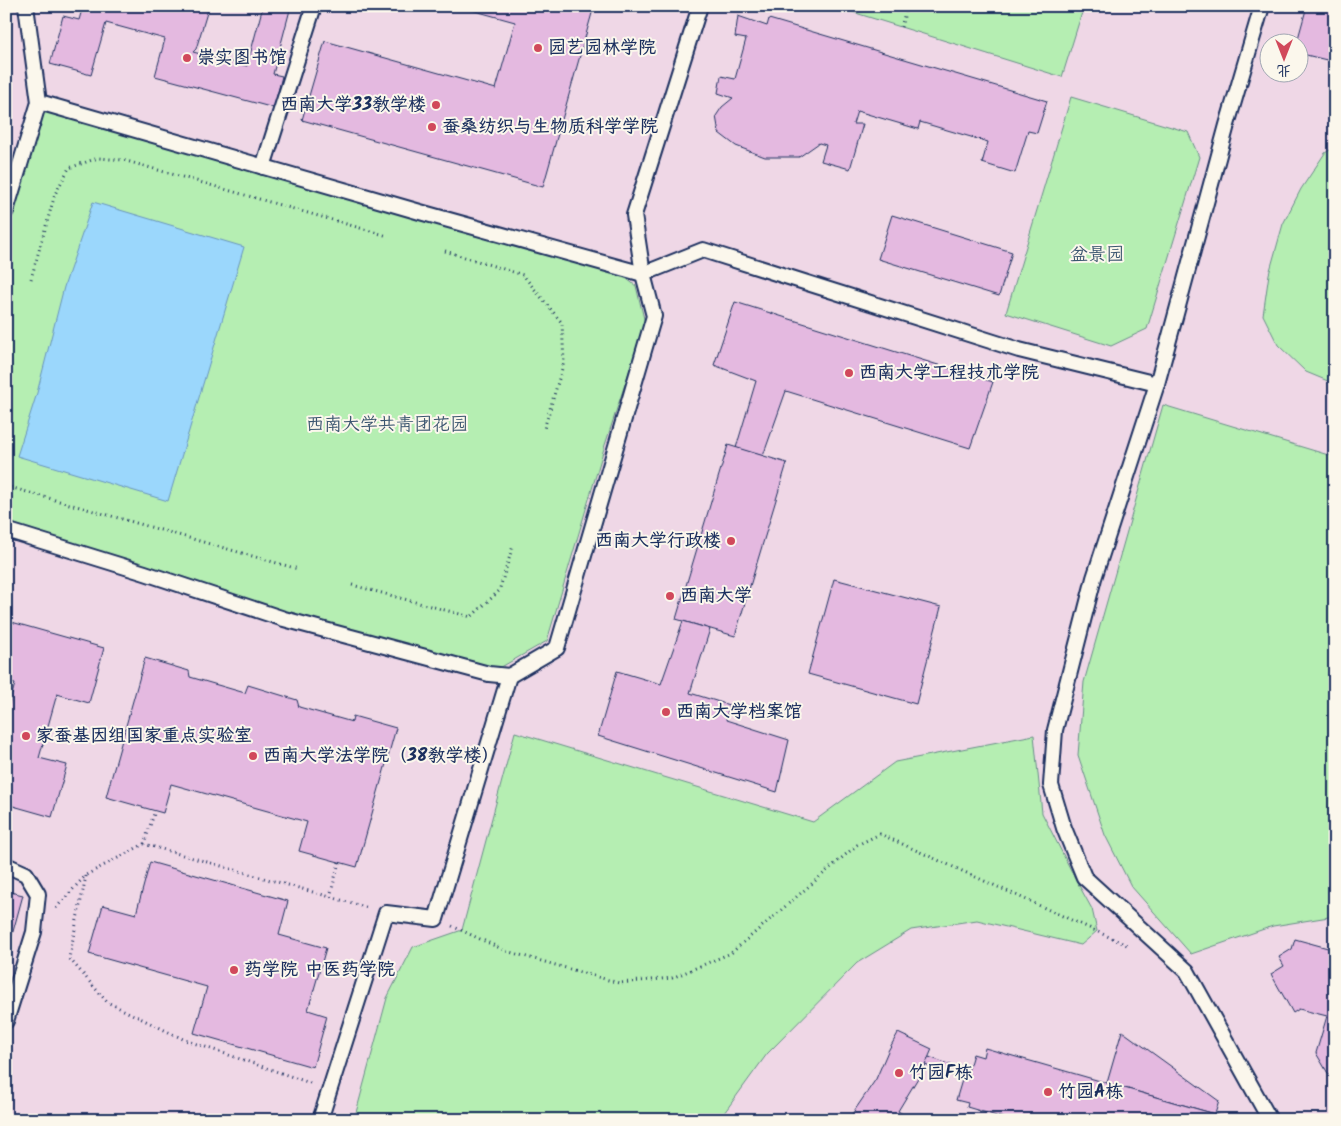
<svg xmlns="http://www.w3.org/2000/svg" width="1341" height="1126" font-family="Kalam,'LXGW WenKai TC',sans-serif">
<style>
.built{fill:#efd7e6;fill-rule:evenodd}
.green{fill:#b5eeb2;stroke:#688e88}
.water{fill:#9bd7fc;stroke:#6894bd}
.building{fill:#e4b9e0;stroke:#1b2f5e}
.lines{fill:none;stroke-linecap:round;stroke-linejoin:round}
.service-casing{stroke:#1b2f5e;stroke-width:18}
.path{stroke:#1b2f5e;stroke-width:3;stroke-dasharray:1 4;stroke-linecap:butt}
.service{stroke:#fbf7ec;stroke-width:14}
.poi-dot{fill:#d1495b;stroke:#fbf7ec;stroke-width:2}
.labels{text-anchor:middle;dominant-baseline:central;stroke-width:4;stroke-linejoin:round;paint-order:stroke}
.poi-label{font-size:18px;font-weight:bold;fill:#1b2f5e;stroke:#fbf7ec;text-anchor:start}
.park-label{font-size:18px;fill:#3a556f;stroke:#fbf7ec}
</style>
<rect width="100%" height="100%" fill="#f4e4e8"/>
<filter id="ink" filterUnits="userSpaceOnUse"><feTurbulence type="fractalNoise" baseFrequency=".02" numOctaves="2"/><feDisplacementMap in="SourceGraphic" scale="10" xChannelSelector="R" yChannelSelector="G"/><feConvolveMatrix kernelMatrix="1 2 1 2 8 2 1 2 1" color-interpolation-filters="sRGB"/></filter>
<g filter="url(#ink)">
<path class="built" d="M6,6H1335V1120H6ZM1268,42H1298V72H1268Z"/>
<g class="green">
<path d="M833,6H1084L1062,77Z"/>
<path d="M1071,97L1188,132L1199,157L1147,329L1111,346L1006,313Z"/>
<path d="M39,102L605,262L636,286L645,323L605,445L547,641L489,674L6,535V211Z"/>
<path d="M1335,147V384L1306,372L1278,345L1263,315L1269,274L1283,224L1301,189L1325,153Z"/>
<path d="M1163,405L1335,457V916L1273,926L1191,954L1131,886L1105,835L1078,755L1084,682Z"/>
<path d="M515,732L813,822L895,762L1034,735L1042,813L1076,880L1092,909L1097,931L1081,945L977,920L911,930L857,963L767,1054L719,1120H354L387,998L413,947L462,930Z"/>
</g>
<path class="water" d="M93,202L244,247L168,501L17,456L37,393L64,287Z"/>
<g class="building">
<path d="M83,6H209L196,49L193,52L247,66L263,6H291L273,74L282,76L274,108L155,76L165,39L106,23L91,75L50,64L63,16L79,20Z"/>
<path d="M457,6H594L543,187L302,120L325,41L496,89L515,22Z"/>
<path d="M1307,6H1335V62L1298,53L1297,42Z"/>
<path d="M738,16L767,26L769,19L1047,101L1037,133L1028,131L1015,173L982,163L988,142L920,122L918,129L857,111L853,124H863L850,169L821,161L826,145L819,143L799,157H765L736,146L719,133L716,116L722,107L733,98L718,93L721,76L735,79L746,39L735,37Z"/>
<path d="M892,215L1012,252L999,296L878,259Z"/>
<path d="M735,302L993,382L970,448L786,391L763,456L736,448L756,381L714,365Z"/>
<path d="M728,445L787,463L735,636L676,619Z"/>
<path d="M834,579L941,607L916,704L808,674Z"/>
<path d="M8,621L104,648L89,703L57,694L39,758L67,765L52,817L6,804V714L15,684L6,682V627Z"/>
<path d="M683,621L710,629L690,693L729,705L726,720L789,740L777,792L598,736L617,671L661,684Z"/>
<path d="M145,658L189,671L190,677L245,693L248,685L297,700L299,707L352,722L353,716L396,728L357,867L299,851L307,822L171,784L163,813L106,797Z"/>
<path d="M150,862L288,901L279,935L326,948L308,1010L327,1016L313,1067L194,1033L207,987L89,954L103,905L136,914Z"/>
<path d="M6,891L23,895L6,957Z"/>
<path d="M1295,939L1335,950V1072L1329,1075L1316,1053L1327,1016L1299,1009L1293,1013L1271,974L1284,966L1279,957L1292,949Z"/>
<path d="M1122,1031L1219,1101L1215,1114L1107,1083Z"/>
<path d="M898,1033L932,1049L924,1068L898,1111L907,1117L905,1120H848L876,1079L888,1051Z"/>
<path d="M985,1048L1215,1114L1236,1120H1010L967,1107L968,1103L956,1100L965,1070L968,1071L973,1054L983,1057Z"/>
<path d="M929,1057L965,1070L962,1079L925,1065Z"/>
<path d="M31,1114L53,1120H29Z"/>
</g>
<g class="lines">
<g class="service-casing">
<g id="service">
<path d="M26,6L39,102"/>
<path d="M263,167L314,6"/>
<path d="M6,211L39,102L420,212L643,274L703,250L1019,350L1157,384L1227,125L1262,6"/>
<path d="M1157,384L1094,578L1055,730L1051,785L1064,828L1084,877L1187,971L1270,1120"/>
<path d="M6,530L145,573L284,619L489,674L509,676L557,648L654,316L643,274L634,215L700,6"/>
<path d="M6,865L26,874L38,894L34,932L6,1021"/>
<path d="M320,1120L386,913L436,919L509,676"/>
</g>
</g>
<g class="path">
<path d="M901,27L907,6"/>
<path d="M445,251L523,275L562,323L564,362L544,429"/>
<path d="M31,279L55,194L69,168L98,158L123,160L388,236"/>
<path d="M6,486L298,569"/>
<path d="M352,585L471,617L499,591L513,546"/>
<path d="M144,844L155,811"/>
<path d="M86,876L69,958L107,1002L185,1040L313,1084"/>
<path d="M330,897L339,862"/>
<path d="M56,908L86,875L144,844L369,908"/>
<path d="M452,926L506,951L619,983L672,978L731,953L857,845L880,834L1127,945"/>
</g>
<use href="#service" class="service"/>
</g>
</g>
<g class="poi-dot">
<circle cx="538" cy="48" r="5"/>
<circle cx="187" cy="58" r="5"/>
<circle cx="436" cy="105" r="5"/>
<circle cx="432" cy="127" r="5"/>
<circle cx="849" cy="373" r="5"/>
<circle cx="731" cy="541" r="5"/>
<circle cx="670" cy="596" r="5"/>
<circle cx="666" cy="712" r="5"/>
<circle cx="26" cy="736" r="5"/>
<circle cx="253" cy="756" r="5"/>
<circle cx="234" cy="970" r="5"/>
<circle cx="899" cy="1073" r="5"/>
<circle cx="1048" cy="1092" r="5"/>
</g>
<g class="labels">
<g class="poi-label">
<text x="548" y="48">园艺园林学院</text>
<text x="197" y="58">崇实图书馆</text>
<text x="426" y="105" text-anchor="end">西南大学33教学楼</text>
<text x="442" y="127">蚕桑纺织与生物质科学学院</text>
<text x="859" y="373">西南大学工程技术学院</text>
<text x="721" y="541" text-anchor="end">西南大学行政楼</text>
<text x="680" y="596">西南大学</text>
<text x="676" y="712">西南大学档案馆</text>
<text x="36" y="736">家蚕基因组国家重点实验室</text>
<text x="263" y="756">西南大学法学院（38教学楼）</text>
<text x="244" y="970">药学院 中医药学院</text>
<text x="909" y="1073">竹园F栋</text>
<text x="1058" y="1092">竹园A栋</text>
</g>
<g class="park-label">
<text x="1097" y="255">盆景园</text>
<text x="387" y="425">西南大学共青团花园</text>
</g>
</g>
<rect width="1341" height="1126" fill="none" stroke="#fbf7ec" stroke-width="25"/>
<rect x="12" y="12" width="1316" height="1101" fill="none" stroke="#1b2f5e" stroke-width="2" filter="url(#ink)"/>
<g transform="translate(1284 58) rotate(180)"><circle r="24" fill="#fbf7ec" stroke="#a1a7b3"/>
<path d="M0-4L9 19L0 12L-9 19Z" fill="#d1495b"/>
<text y="-8" font-size="14" font-weight="bold" text-anchor="middle" fill="#1b2f5e">北</text>
</g>
</svg>
